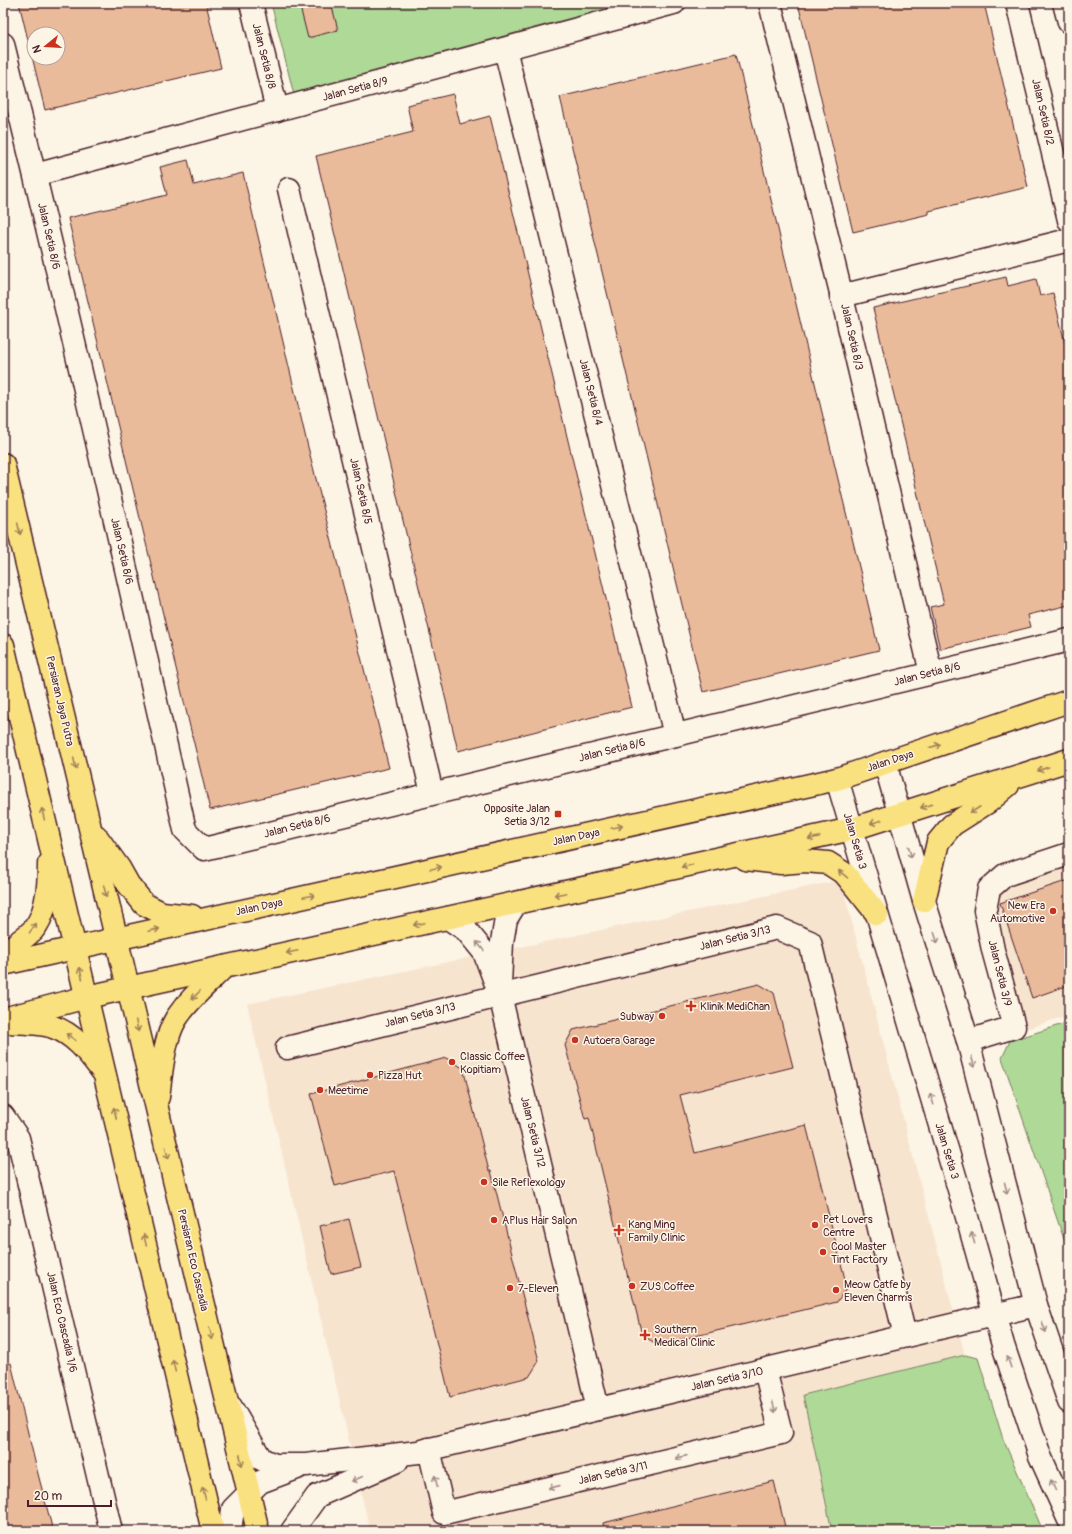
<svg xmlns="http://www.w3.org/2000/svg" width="1072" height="1534" font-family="Pangolin,sans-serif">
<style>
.built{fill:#f7e4cf}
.green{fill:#aed997;stroke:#7c7c61}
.building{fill:#eabb9b;stroke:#4a1f2b;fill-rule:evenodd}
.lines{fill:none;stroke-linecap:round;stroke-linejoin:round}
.minor-casing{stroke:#4a1f2b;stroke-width:25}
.tertiary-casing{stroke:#4a1f2b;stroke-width:25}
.primary-casing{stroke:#4a1f2b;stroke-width:25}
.minor{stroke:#fcf5e5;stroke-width:22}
.tertiary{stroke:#fcf5e5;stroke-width:22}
.primary{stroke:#fae180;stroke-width:22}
.oneway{stroke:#a28056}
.oneway2{stroke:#a38a88}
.poi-dot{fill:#c8321e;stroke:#fcf5e5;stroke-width:1.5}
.labels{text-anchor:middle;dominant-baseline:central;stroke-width:3;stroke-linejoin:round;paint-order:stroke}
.street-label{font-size:11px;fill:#4a1f2b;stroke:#fcf5e5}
.poi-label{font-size:11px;fill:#4a1f2b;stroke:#fcf5e5;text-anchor:start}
</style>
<rect width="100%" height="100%" fill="#fcf5e5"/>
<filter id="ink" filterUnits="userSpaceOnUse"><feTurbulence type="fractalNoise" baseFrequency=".025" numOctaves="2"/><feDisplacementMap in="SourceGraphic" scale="8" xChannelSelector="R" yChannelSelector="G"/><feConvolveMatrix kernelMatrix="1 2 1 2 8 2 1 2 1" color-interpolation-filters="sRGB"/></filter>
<g filter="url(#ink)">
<g class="built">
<path d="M1069,843V1015L1005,1036L982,884L1001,865Z"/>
<path d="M841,880L965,1355L803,1395L832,1531H370L247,1004Z"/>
</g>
<g class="green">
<path d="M271,3H637L294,95Z"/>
<path d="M1069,1022V1254L1002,1058L1010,1041Z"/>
<path d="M965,1355L978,1358L1003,1439L1043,1531H832L803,1395Z"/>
</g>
<g class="building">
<path d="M19,3H206L221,68L45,110ZM34,34H58V58H34Z"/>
<path d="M299,3H331L338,30L308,38Z"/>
<path d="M798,3H984L1028,187L929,211V214L853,232Z"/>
<path d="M736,54L879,650L703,692L560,97Z"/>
<path d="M453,94L460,124L490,116L632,707L458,751L316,156L413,132L407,105Z"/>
<path d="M188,160L194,185L243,173L307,443L389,768L210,810L68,218L167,195L160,167Z"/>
<path d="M1006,277L1008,286L1036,279L1040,296L1053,293L1069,360V605L1028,615L1031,627L940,649L930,607L944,604L873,308Z"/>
<path d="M1069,880V985L1032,998L1000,903Z"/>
<path d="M759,984L774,993L793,1067L680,1095L695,1153L806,1125L847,1287L837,1302L658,1345L642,1335L589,1118L585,1119L565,1045L573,1030Z"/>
<path d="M446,1058L463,1068L489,1171H491L539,1361L529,1377L450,1397L394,1171L335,1186L311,1094Z"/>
<path d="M349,1219L361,1267L331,1274L320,1226Z"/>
<path d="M11,1363L38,1474L53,1531H3V1364Z"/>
<path d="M774,1481L786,1531H604L603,1523Z"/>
</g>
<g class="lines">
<g class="minor-casing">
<g id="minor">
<path d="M251,3L277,110"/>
<path d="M770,3L842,297L931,673"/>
<path d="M1017,3L1069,220"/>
<path d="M3,44C67,306 126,568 185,830L204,849L1069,640"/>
<path d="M505,49L675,735"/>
<path d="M35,175L674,3"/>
<path d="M289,189L432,793"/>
<path d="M841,296L1069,240"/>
<path d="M448,918L466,930L484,952L500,995L598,1409"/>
<path d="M500,984L502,942L506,919L516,903"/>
<path d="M968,1041L1014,1027L993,950L985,910L989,889L1005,875L1069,854"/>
<path d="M287,1048L777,928L810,942L905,1336"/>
<path d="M3,1116L18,1138L111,1531"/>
<path d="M231,1407L261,1459L275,1465H306L418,1452L1036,1305"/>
<path d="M429,1449L444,1513L781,1433L765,1370"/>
<path d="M230,1531L233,1509L260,1482L297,1468"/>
<path d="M292,1531L317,1496L397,1461"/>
</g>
</g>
<g class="tertiary-casing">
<g id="tertiary">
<path d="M1064,3L1069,22"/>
<path d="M885,763L924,901L968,1041L1036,1305L1069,1402"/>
<path d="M837,779L963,1203L1003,1345L1040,1456L1069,1520"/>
</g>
</g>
<g class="primary-casing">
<g id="primary">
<path d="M3,464L258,1531"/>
<path d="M3,645L213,1531"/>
<path d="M96,836L119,868L128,884L144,904L162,913L192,916"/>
<path d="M745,859L781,863L805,861L828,863L845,874L877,914"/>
<path d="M924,901L938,842L952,825L988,802L1008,785"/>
<path d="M3,953C13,946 24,939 33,930C47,914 49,884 49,864"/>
<path d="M3,964L837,779L1069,701"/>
<path d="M3,1019L87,997L852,829L1069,760"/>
<path d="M10,1022C23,1023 42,1023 53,1027C75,1034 90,1055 103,1072"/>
<path d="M158,1097C161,1075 164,1038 176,1019C188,1000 207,984 224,967"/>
</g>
</g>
<use href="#minor" class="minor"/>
<use href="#tertiary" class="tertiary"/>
<use href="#primary" class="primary"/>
</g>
<defs><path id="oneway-shaft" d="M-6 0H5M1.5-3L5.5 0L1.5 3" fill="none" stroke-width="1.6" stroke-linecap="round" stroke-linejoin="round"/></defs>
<g class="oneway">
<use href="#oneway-shaft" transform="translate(19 529) rotate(77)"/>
<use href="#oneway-shaft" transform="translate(935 746) rotate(-19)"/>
<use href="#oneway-shaft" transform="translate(75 764) rotate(77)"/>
<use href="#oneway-shaft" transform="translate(1043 769) rotate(161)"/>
<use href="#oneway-shaft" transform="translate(926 806) rotate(162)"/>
<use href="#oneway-shaft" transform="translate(975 810) rotate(147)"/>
<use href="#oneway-shaft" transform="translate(43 814) rotate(-103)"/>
<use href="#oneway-shaft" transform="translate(876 822) rotate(163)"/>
<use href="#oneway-shaft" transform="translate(617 827) rotate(-12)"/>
<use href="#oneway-shaft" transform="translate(814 838) rotate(168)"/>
<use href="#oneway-shaft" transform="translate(687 866) rotate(168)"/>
<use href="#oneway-shaft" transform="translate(436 868) rotate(-12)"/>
<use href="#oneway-shaft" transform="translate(843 874) rotate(-140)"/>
<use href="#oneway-shaft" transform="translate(105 891) rotate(77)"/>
<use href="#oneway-shaft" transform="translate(560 894) rotate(168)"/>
<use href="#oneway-shaft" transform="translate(309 896) rotate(-12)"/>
<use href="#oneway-shaft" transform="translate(419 924) rotate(168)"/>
<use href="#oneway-shaft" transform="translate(33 928) rotate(-53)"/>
<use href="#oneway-shaft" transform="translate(154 930) rotate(-13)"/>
<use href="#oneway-shaft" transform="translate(292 952) rotate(168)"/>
<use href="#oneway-shaft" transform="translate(81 973) rotate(-103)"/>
<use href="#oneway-shaft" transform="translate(196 995) rotate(134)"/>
<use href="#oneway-shaft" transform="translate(137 1026) rotate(77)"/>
<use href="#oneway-shaft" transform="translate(71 1037) rotate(-144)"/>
<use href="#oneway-shaft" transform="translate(115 1113) rotate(-103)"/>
<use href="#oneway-shaft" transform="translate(167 1153) rotate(77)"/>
<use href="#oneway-shaft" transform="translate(145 1240) rotate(-103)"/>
<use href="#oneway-shaft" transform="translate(211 1334) rotate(77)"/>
<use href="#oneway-shaft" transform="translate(174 1366) rotate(-103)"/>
<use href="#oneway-shaft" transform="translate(241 1460) rotate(77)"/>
<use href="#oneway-shaft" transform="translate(204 1493) rotate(-103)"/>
</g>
<g class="oneway2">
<use href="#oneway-shaft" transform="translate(910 852) rotate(74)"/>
<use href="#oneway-shaft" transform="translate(936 938) rotate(73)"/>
<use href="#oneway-shaft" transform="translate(480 946) rotate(-130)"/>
<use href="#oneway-shaft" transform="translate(973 1062) rotate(75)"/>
<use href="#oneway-shaft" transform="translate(932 1099) rotate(-107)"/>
<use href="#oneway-shaft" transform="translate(1006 1188) rotate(75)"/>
<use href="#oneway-shaft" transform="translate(973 1238) rotate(-106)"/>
<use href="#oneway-shaft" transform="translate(1044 1327) rotate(71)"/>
<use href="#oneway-shaft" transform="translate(1009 1362) rotate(-109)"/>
<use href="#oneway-shaft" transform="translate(774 1407) rotate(75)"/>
<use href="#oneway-shaft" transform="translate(681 1457) rotate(167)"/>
<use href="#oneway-shaft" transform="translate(357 1479) rotate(156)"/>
<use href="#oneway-shaft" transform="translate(436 1481) rotate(-104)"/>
<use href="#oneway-shaft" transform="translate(1053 1485) rotate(-114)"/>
<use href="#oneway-shaft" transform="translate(554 1487) rotate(167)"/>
</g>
</g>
<g class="poi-dot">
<rect x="554" y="810" width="8" height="8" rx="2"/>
<circle cx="1053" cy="911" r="4"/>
<path d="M689 1000h4v4h4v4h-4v4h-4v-4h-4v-4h4z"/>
<circle cx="662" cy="1016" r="4"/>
<circle cx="575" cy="1040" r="4"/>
<circle cx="452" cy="1062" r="4"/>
<circle cx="370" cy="1075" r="4"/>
<circle cx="320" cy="1090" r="4"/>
<circle cx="484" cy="1182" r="4"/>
<circle cx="494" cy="1220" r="4"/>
<circle cx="815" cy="1225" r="4"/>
<path d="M617 1224h4v4h4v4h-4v4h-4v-4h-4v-4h4z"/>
<circle cx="823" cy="1252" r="4"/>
<circle cx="632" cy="1286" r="4"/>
<circle cx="510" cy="1288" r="4"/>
<circle cx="836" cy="1290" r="4"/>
<path d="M643 1329h4v4h4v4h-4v4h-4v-4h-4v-4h4z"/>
</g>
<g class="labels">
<g class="street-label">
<text transform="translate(264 56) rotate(76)">Jalan Setia 8/8</text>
<text transform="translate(355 89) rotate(-15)">Jalan Setia 8/9</text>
<text transform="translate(1043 112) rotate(77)">Jalan Setia 8/2</text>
<text transform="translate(49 236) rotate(77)">Jalan Setia 8/6</text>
<text transform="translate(852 337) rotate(77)">Jalan Setia 8/3</text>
<text transform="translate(591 392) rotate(76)">Jalan Setia 8/4</text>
<text transform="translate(361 491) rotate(77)">Jalan Setia 8/5</text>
<text transform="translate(122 551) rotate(77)">Jalan Setia 8/6</text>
<text transform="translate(927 674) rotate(-14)">Jalan Setia 8/6</text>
<text transform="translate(60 701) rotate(77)">Persiaran Jaya Putra</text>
<text transform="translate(612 750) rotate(-14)">Jalan Setia 8/6</text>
<text transform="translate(890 761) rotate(-18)">Jalan Daya</text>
<text transform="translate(297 826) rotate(-14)">Jalan Setia 8/6</text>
<text transform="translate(576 837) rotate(-12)">Jalan Daya</text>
<text transform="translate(855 841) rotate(74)">Jalan Setia 3</text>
<text transform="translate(259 907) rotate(-12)">Jalan Daya</text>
<text transform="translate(735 938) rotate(-14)">Jalan Setia 3/13</text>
<text transform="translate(1000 973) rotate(76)">Jalan Setia 3/9</text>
<text transform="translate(420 1015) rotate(-14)">Jalan Setia 3/13</text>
<text transform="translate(533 1132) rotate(76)">Jalan Setia 3/12</text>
<text transform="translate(947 1151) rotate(73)">Jalan Setia 3</text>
<text transform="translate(193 1260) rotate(77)">Persiaran Eco Cascadia</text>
<text transform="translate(62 1322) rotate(77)">Jalan Eco Cascadia 1/6</text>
<text transform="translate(727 1379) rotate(-13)">Jalan Setia 3/10</text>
<text transform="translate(613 1473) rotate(-13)">Jalan Setia 3/11</text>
</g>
<g class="poi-label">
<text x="550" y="808" text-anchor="end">Opposite Jalan<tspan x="550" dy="13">Setia 3/12</tspan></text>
<text x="1045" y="905" text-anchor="end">New Era<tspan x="1045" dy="13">Automotive</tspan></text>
<text x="700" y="1006">Klinik MediChan</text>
<text x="654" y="1016" text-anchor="end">Subway</text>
<text x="583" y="1040">Autoera Garage</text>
<text x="460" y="1056">Classic Coffee<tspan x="460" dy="13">Kopitiam</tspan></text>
<text x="378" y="1075">Pizza Hut</text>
<text x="328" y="1090">Meetime</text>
<text x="492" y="1182">Sile Reflexology</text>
<text x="823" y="1219">Pet Lovers<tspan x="823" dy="13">Centre</tspan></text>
<text x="502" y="1220">APlus Hair Salon</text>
<text x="628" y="1224">Kang Ming<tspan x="628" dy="13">Family Clinic</tspan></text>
<text x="831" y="1246">Cool Master<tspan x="831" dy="13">Tint Factory</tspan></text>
<text x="844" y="1284">Meow Catfe by<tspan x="844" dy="13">Eleven Charms</tspan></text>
<text x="640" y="1286">ZUS Coffee</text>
<text x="518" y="1288">7-Eleven</text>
<text x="654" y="1329">Southern<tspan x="654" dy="13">Medical Clinic</tspan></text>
</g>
</g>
<rect width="1072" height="1534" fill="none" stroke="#fcf5e5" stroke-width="16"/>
<rect x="8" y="8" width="1056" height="1518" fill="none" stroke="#4a1f2b" stroke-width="1.5" filter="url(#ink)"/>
<g transform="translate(46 46) rotate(252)"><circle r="19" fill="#fcf5e5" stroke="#b59f9b"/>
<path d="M0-3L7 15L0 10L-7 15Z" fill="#c8321e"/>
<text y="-6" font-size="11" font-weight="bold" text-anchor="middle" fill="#4a1f2b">N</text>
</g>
<path d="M28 1500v6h83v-6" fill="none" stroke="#4a1f2b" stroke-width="2"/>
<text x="34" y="1500" font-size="12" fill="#4a1f2b" stroke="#fcf5e5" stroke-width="3" paint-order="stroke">20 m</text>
</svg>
